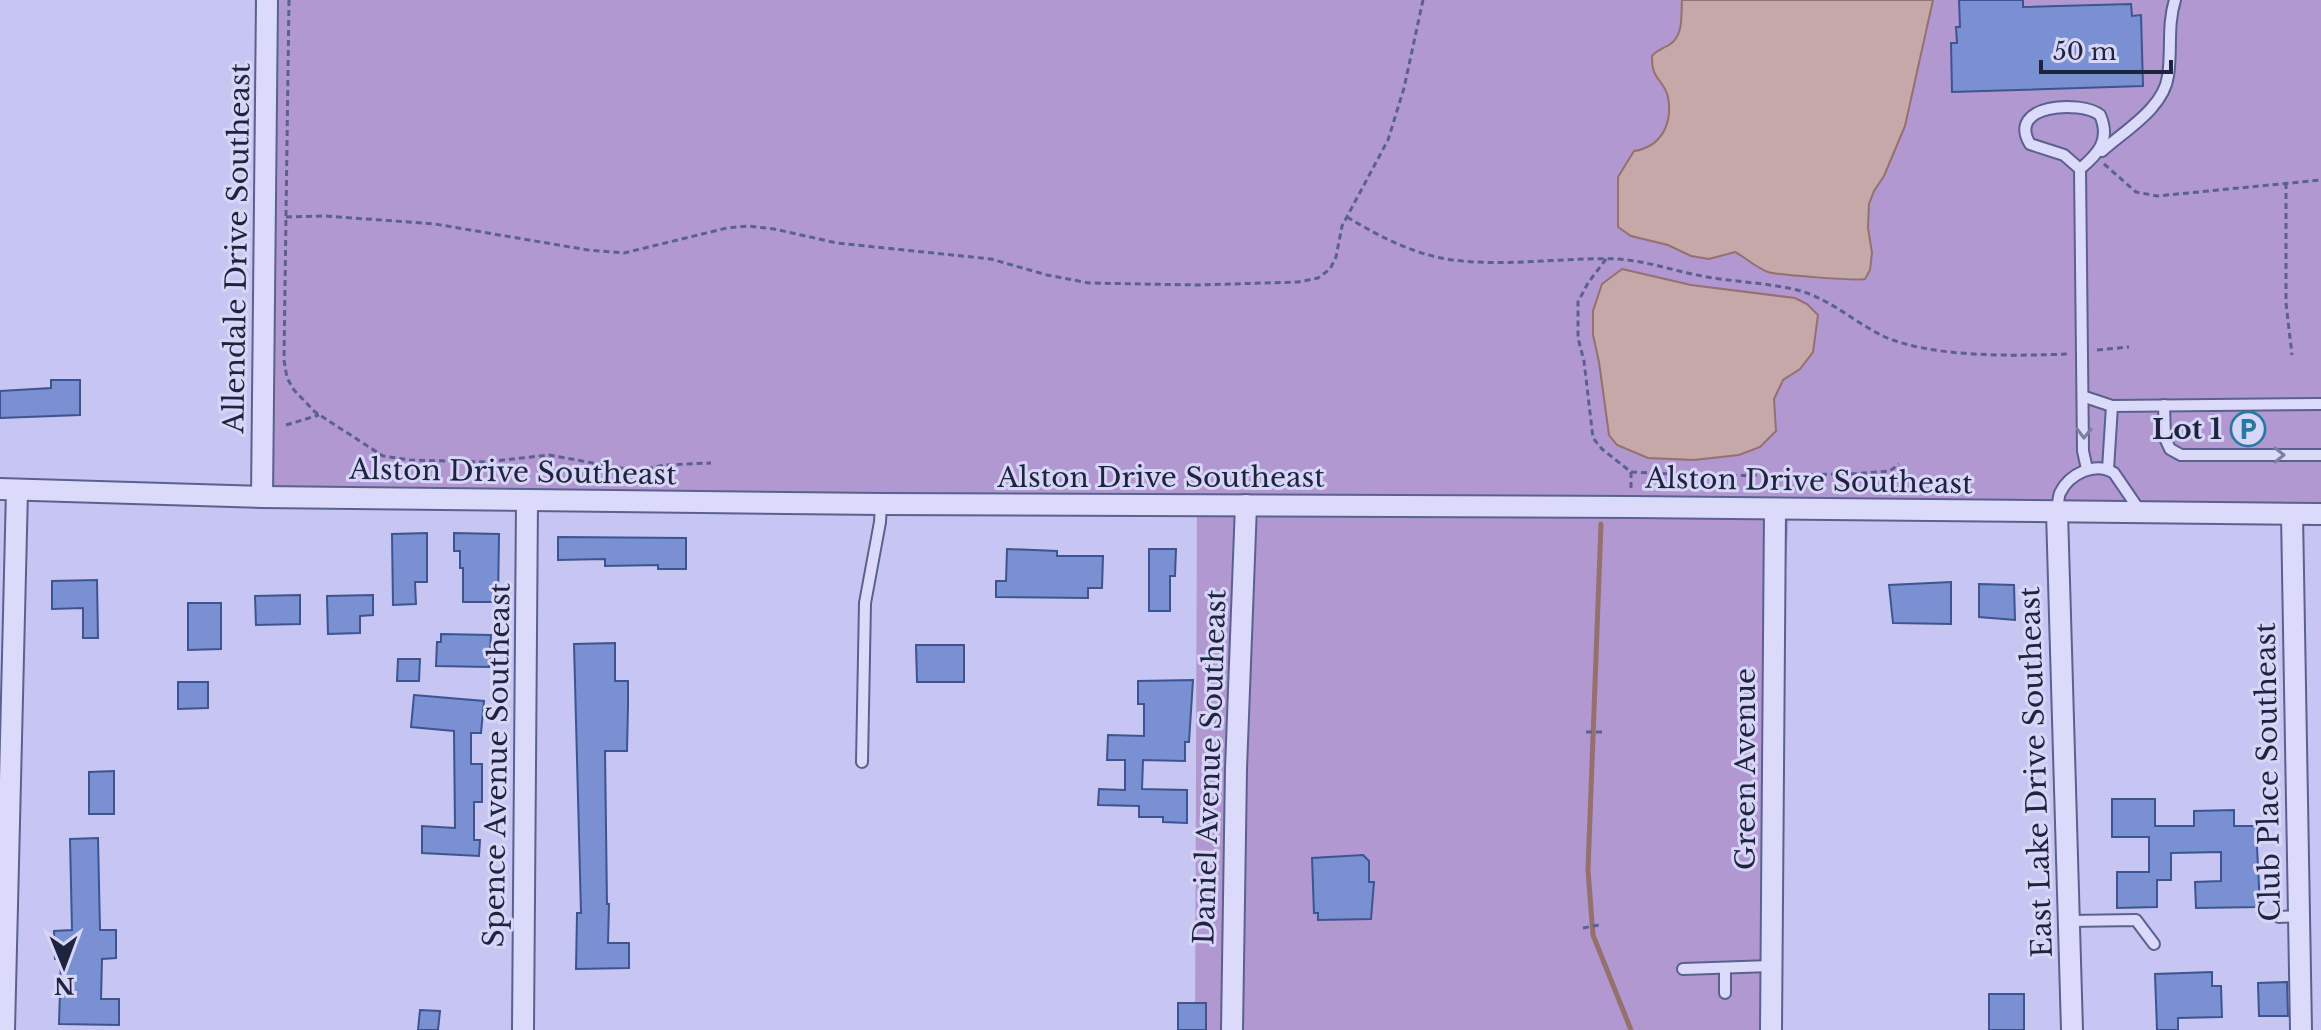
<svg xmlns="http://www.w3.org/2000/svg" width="2321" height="1030" font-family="'Libre Baskerville',serif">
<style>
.green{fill:#b298d1}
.water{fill:#c5a8a8;stroke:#95706d;stroke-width:2}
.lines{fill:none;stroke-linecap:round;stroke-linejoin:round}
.stream{stroke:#95706d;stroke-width:5}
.building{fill:#7990d3;stroke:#3d5490;stroke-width:2}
.service-casing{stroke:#5a618f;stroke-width:14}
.minor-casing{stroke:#5a618f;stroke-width:24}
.path{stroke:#5a618f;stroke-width:3;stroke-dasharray:6 4;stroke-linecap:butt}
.service{stroke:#dbdafb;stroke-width:10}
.minor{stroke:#dbdafb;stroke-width:20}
.oneway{stroke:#7d7f9c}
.labels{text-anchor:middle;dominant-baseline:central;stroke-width:6;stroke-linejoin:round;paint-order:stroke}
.street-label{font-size:28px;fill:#1f243e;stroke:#d8d6f8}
.poi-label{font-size:28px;font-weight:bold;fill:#1f243e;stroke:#d8d6f8;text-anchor:end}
</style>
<rect width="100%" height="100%" fill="#c7c6f2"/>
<path class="green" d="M266,0H2321V508L1789,509L1762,1030H1195L1197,502L258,491Z"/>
<g class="water">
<path d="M1682,0H1933L1905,126L1884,176L1874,191L1869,204L1868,228L1872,253L1870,270L1865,279C1857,281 1777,275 1768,272C1757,268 1746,258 1735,252L1709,259L1691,256L1668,245L1631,236L1618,227V177L1634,151C1661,147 1673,124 1668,97C1664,79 1651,81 1652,56C1657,50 1662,49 1669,45C1684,36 1681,15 1682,0Z"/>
<path d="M1622,269L1691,285L1795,298L1807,304L1818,315L1813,352L1800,369L1783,380L1774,399L1776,431L1760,447L1739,455L1694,460L1648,458L1617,445L1609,435L1599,362L1593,335V311L1602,284Z"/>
</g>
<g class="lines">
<path class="stream" d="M1601,524L1588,870L1593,935L1631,1030"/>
</g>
<g class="building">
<path d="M1959,0H2023V7L2131,4L2132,16L2141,15L2143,86L1952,92L1951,43H1957L1956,27H1960Z"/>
<path d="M51,380H80V415L0,418V391L51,388Z"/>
<path d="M427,533V582H415L416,604L393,605L392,534Z"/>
<path d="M454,533L499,534L498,602H463V568H460V551H454Z"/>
<path d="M558,537L686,538V569H658V565L605,566V559L558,560Z"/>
<path d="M1007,549L1057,551V556H1103L1102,588H1088V598L996,597V581H1006Z"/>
<path d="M1149,549H1176L1175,576H1170V611H1149Z"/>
<path d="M97,580L98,638H83V608L52,609V581Z"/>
<path d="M1951,582V624L1893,623L1889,585Z"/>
<path d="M1979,584L2014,585L2015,620L1979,617Z"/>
<path d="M300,595V624L256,625L255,596Z"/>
<path d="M373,595V615L360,616V633L328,634L327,596Z"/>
<path d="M188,603H221V649L188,650Z"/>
<path d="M441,634L491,635L489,667L436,666L437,642H441Z"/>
<path d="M615,643V681H628V706L627,751H605L607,904H609L608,943H629V968L576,969L577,913H581L574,644Z"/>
<path d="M916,645H964V682H917Z"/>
<path d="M398,659H420L419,681H397Z"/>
<path d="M1193,680L1189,742H1185V761L1143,760L1142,789L1187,790V823L1163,822V817H1139V806L1098,805L1099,789L1125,790V760H1107L1108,735L1144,736V704H1138V681Z"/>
<path d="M178,682H208V708L178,709Z"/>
<path d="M414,695L484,701L481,733H471V764H482V802H474V840H480L479,856L422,853V826L455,828L454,731L411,727Z"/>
<path d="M114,771V814H89V772Z"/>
<path d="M2112,799H2155V826H2194V811L2234,810V826H2256L2260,907L2196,908L2195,882L2221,881V852L2171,853V880H2157V907L2117,908V872H2149V837H2112Z"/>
<path d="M98,838L100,930H116V958L102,959L101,999H119V1025L59,1024L61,959H55L54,931L72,930L70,839Z"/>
<path d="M1363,855L1369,861V882H1374L1371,919L1318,920V913H1314L1312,858Z"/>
<path d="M2212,972V986H2221L2222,1017L2178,1018V1030H2157L2155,974Z"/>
<path d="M2287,982L2288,1016H2259L2258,983Z"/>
<rect x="1989" y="994" width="35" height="36"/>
<rect x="1178" y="1003" width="28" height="27"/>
<path d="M420,1010L440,1011L438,1030H418Z"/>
</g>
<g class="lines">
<g class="service-casing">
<g id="service">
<path d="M2102,151C2124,131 2164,108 2168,76C2172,51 2167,25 2175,0"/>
<path d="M2080,169C2098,154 2111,140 2100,115C2081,100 2006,104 2030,144L2064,155L2080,169L2083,451L2087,469"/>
<path d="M2085,397L2112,406L2321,404"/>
<path d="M2164,405L2165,438L2170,449L2181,455H2321"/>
<path d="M2108,469L2112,406"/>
<path d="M2057,512C2058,507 2058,498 2060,493C2069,474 2095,461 2114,473L2140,511"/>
<path d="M862,762L865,603L880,522L881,504"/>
<path d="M2279,917L2299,916"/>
<path d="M2069,921L2136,920L2154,944"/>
<path d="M1725,968V993"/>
<path d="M1683,969L1771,966"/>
</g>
</g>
<g class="minor-casing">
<g id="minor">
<path d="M0,489L262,497L881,504L1632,507L2321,514"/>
<path d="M262,497L267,0"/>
<path d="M2057,512L2072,1030"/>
<path d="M2292,514L2301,1030"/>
<path d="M4,1030L17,490"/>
<path d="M523,1030L527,500"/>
<path d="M1232,1030L1236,769L1246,505"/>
<path d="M1771,1030L1775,509"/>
</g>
</g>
<g class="path">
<path d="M289,0L284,360L287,378L294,390L315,412L383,456L410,460L485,462L549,455L637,471L664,465L711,463"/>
<path d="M2104,164L2136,192L2157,196L2321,180"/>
<path d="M2286,183V303L2292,355"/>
<path d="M286,217L326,216L435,224L588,250L624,253L727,228L748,226L774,229L837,243L991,259L1047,275L1089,283L1198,285L1298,282L1318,278L1330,269L1336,257L1342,226L1388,140L1404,88L1423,0"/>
<path d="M1347,217C1380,237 1415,255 1453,260C1508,267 1563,257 1618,259C1648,261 1677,272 1707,277C1737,282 1768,283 1797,290C1829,298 1854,322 1883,336C1931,358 2016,356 2069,354"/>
<path d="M1606,259L1588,283L1578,302V338L1584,361L1593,438L1602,449L1631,472V488"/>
<path d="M2097,350L2129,347"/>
<path d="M286,425L319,415"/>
<path d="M1631,472L1712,476L1850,474L1890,471L1899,464"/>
<path d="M1586,732H1602"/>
<path d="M1583,928L1599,925"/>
</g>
<use href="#service" class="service"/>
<use href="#minor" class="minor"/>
</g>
<defs><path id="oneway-chevron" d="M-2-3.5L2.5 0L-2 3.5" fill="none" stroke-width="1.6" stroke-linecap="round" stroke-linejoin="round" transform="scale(2)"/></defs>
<g class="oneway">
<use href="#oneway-chevron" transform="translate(2084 433) rotate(91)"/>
<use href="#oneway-chevron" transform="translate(2279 455)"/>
</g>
<defs>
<g id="parking-ring" transform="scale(1.8)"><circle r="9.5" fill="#d8d6f8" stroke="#257aa3" stroke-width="1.5"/><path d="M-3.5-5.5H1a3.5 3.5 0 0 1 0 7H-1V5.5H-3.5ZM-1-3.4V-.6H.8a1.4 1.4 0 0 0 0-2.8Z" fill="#257aa3"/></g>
</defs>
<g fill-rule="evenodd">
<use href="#parking-ring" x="2248" y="429"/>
</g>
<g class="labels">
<g class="street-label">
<text transform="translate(237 248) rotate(-89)">Allendale Drive Southeast</text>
<text transform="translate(513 472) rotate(1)">Alston Drive Southeast</text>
<text x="1161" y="477">Alston Drive Southeast</text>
<text transform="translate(1809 481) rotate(1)">Alston Drive Southeast</text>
<text transform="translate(497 765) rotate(-89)">Spence Avenue Southeast</text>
<text transform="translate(1210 767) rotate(-88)">Daniel Avenue Southeast</text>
<text transform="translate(1745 769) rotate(-90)">Green Avenue</text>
<text transform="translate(2036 772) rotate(-92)">East Lake Drive Southeast</text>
<text transform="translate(2268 772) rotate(-91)">Club Place Southeast</text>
</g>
<g class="poi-label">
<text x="2222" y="429">Lot 1</text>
</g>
</g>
<g transform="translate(64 966) rotate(179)" stroke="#d8d6f8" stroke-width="6" paint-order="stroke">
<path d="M0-6L14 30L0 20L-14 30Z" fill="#1f243e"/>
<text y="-12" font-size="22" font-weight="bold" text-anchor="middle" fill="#1f243e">N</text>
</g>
<path d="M2041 60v12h130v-12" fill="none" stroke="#1f243e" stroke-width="4"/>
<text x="2053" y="60" font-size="24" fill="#1f243e" stroke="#d8d6f8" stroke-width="6" paint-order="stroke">50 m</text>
</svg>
